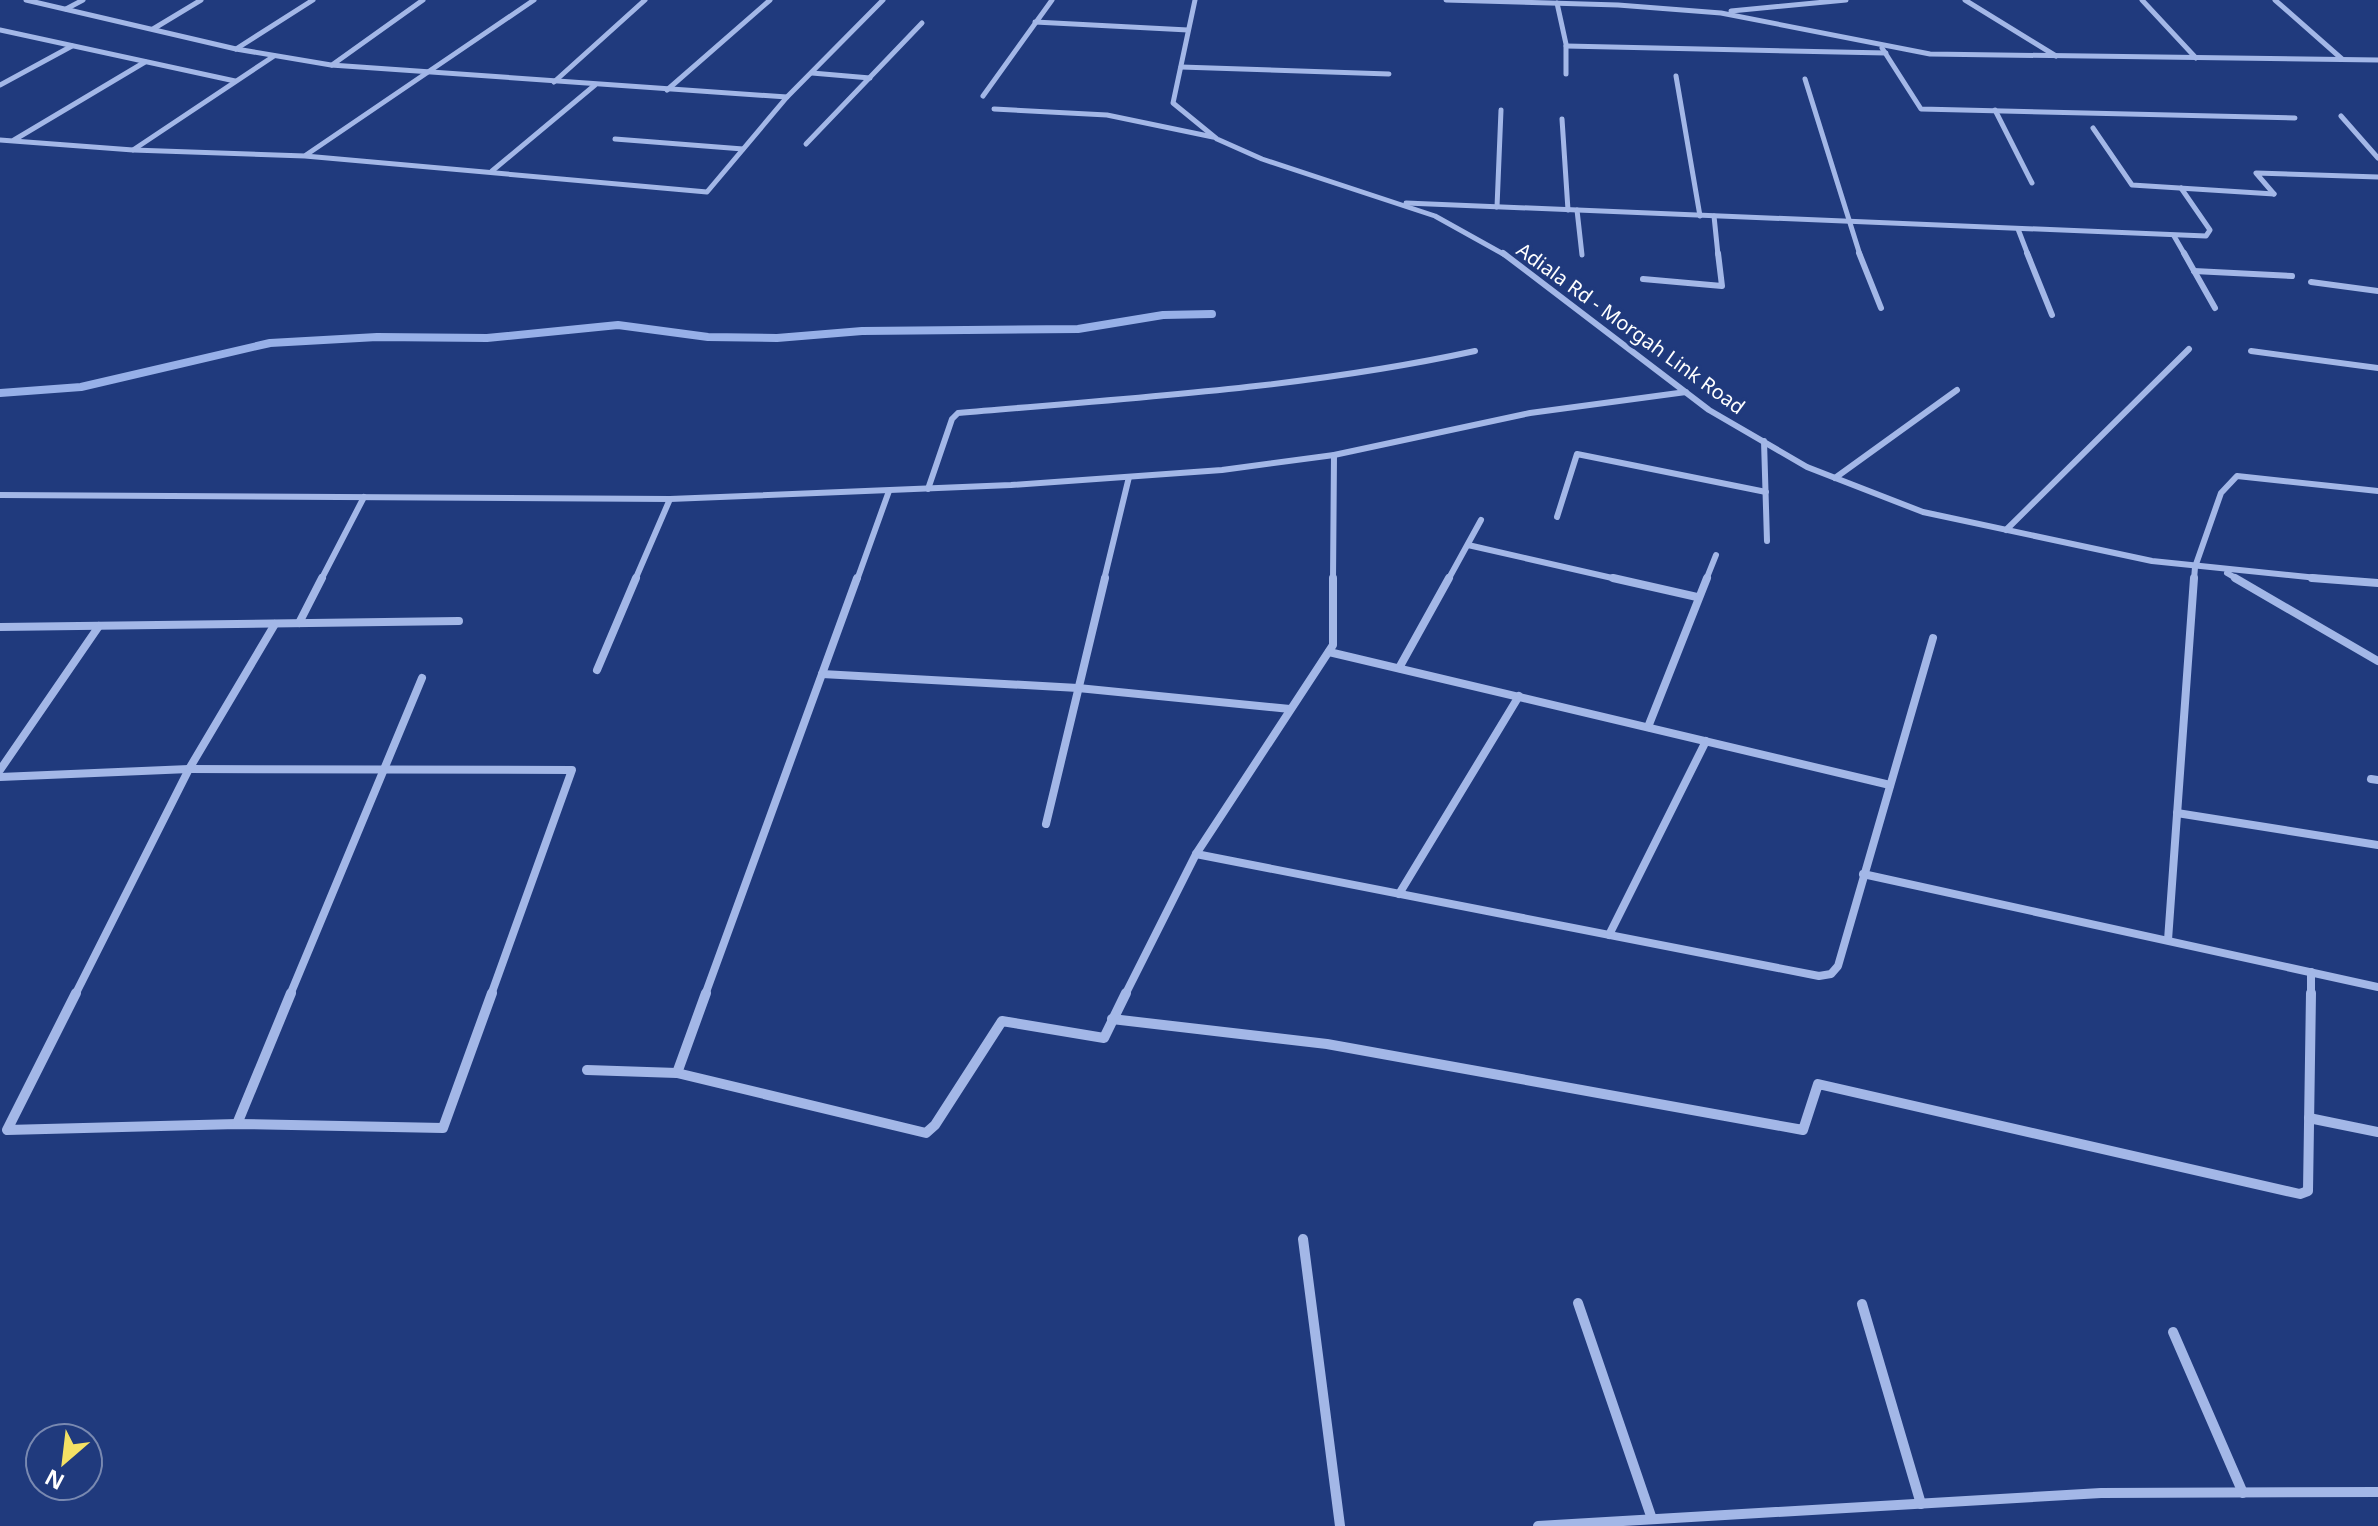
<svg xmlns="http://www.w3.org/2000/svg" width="2378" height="1526" font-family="'Noto Sans',sans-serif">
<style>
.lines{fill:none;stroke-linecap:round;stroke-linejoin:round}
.stream{stroke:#97b0e8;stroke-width:8}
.minor-far3{stroke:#a3b7e7;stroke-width:5}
.minor-far2{stroke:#a3b7e7;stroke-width:6}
.minor-far1{stroke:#a3b7e7;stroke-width:8}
.minor{stroke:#a3b7e7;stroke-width:10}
.labels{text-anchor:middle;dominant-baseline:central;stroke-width:7;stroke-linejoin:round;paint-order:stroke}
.far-street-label{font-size:20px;fill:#fff;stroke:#203a7d}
</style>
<rect width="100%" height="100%" fill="#203a7d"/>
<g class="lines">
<path class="stream" d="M0,393L81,387L270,343L377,337L487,338L618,325L708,337L777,338L862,331L1078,329L1163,315L1212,314"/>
<g class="minor-far3">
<path d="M26,0L236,49L331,65L787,97"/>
<path d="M1195,0L1173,103L1217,139L1262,159L1435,216L1505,255"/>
<path d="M1446,0L1618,5L1721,13L1930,54L2378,60"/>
<path d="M1965,0L2056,56"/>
<path d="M2142,0L2196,58"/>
<path d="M2275,0L2342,59"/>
<path d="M1557,3L1566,44V74"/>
<path d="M66,9L83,0"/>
<path d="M1731,11L1846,0"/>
<path d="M1035,22L1188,30"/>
<path d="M153,29L201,0"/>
<path d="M0,30L235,81"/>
<path d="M1566,46L1886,53"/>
<path d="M1882,48L1921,109L2295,118"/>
<path d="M236,49L313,0"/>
<path d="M332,65L423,0"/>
<path d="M1181,67L1389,74"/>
<path d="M812,73L870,78"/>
<path d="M1676,76L1700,216"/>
<path d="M1805,79L1860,255"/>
<path d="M554,82L645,0"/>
<path d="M0,85L72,46"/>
<path d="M667,90L770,0"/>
<path d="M983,96L1052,0"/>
<path d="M994,109L1107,115L1213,137"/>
<path d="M1995,110L2032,183"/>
<path d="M2341,116L2378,158"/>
<path d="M1562,119L1568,210"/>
<path d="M2093,128L2132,185L2274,194"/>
<path d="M615,139L743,149"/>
<path d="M0,140L133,150L274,56"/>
<path d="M14,140L145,62"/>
<path d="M806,144L922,23"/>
<path d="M133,150L305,156L707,192L787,97L883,0"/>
<path d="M306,155L534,0"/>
<path d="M492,171L595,85"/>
<path d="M2274,194L2256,173L2378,177"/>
<path d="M1406,203L2206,236L2210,230L2181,188"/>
<path d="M1497,207L1501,110"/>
<path d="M1577,210L1582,255"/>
<path d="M1714,216L1718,255"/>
<path d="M2018,229L2028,255"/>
<path d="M2174,236L2185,255"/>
</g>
<g class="minor-far2">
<path d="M1503,253L1709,410L1807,467L1923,512L2152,561L2337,580"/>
<path d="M1859,253L1881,308"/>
<path d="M2027,253L2052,315"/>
<path d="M2184,253L2215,308"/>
<path d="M2194,271L2292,276"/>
<path d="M1643,279L1722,286L1718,253"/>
<path d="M2311,282L2378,291"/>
<path d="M2251,351L2378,368"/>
<path d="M1764,441L1767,541"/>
<path d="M1835,478L1957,390"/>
<path d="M928,489L952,419L958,413C1131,398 1305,388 1475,351"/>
<path d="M0,495L670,499L1011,485L1222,470L1334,455L1530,413L1686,392"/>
<path d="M1557,517L1577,454L1766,492"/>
<path d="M2006,530L2189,349"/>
<path d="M1468,545L1621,580"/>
<path d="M2227,573L2239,580"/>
<path d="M321,580L364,497"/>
<path d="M635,580L670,499"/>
<path d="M857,580L889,491"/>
<path d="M1104,580L1129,477"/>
<path d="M1333,580L1334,455"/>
<path d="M1448,580L1481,520"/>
<path d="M1706,580L1716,555"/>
<path d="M2194,580L2195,567L2221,493L2237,476L2378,491"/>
</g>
<g class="minor-far1">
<path d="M1613,578L1697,597"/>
<path d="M2235,578L2378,661"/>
<path d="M2312,578L2378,583"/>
<path d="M299,623L322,578"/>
<path d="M0,627L459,621"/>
<path d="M1329,652L1890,785"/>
<path d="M1399,668L1449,578"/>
<path d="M597,670L636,578"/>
<path d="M822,674L1078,688L1290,709"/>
<path d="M1648,727L1707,578"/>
<path d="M189,769L572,770L491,995"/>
<path d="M189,769L275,624"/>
<path d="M0,770L99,626"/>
<path d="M0,777L189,769"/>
<path d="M2371,779L2378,780"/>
<path d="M2177,813L2378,845"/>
<path d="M1046,824L1105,578"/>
<path d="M1196,854L1819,976L1831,974L1838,966L1933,638"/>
<path d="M1863,874L2378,987"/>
<path d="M1399,894L1519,696"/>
<path d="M1609,935L1706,741"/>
<path d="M2168,940L2194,578"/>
<path d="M75,995L189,769"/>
<path d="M290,995L422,678"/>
<path d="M705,995L857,578"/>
<path d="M1125,995L1196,854L1333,645V578"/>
<path d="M2311,995V972"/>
</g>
<g class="minor">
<path d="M76,993L7,1130L237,1124L443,1128L492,993"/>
<path d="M1112,1019L1327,1044L1803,1130L1818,1084L2300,1194L2308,1191L2311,993"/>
<path d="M587,1070L677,1073L926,1133L935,1125L1002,1021L1104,1038L1126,993"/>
<path d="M677,1073L706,993"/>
<path d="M2309,1118L2378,1132"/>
<path d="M237,1124L291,993"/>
<path d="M1303,1239L1340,1526"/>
<path d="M1578,1303L1652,1519"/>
<path d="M1862,1304L1921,1504"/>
<path d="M2173,1332L2243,1493"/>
<path d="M1538,1526L2101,1493L2378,1492"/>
</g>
</g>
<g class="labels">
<g class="far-street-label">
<text transform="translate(1631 328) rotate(36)">Adiala Rd - Morgah Link Road</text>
</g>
</g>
<g transform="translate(64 1462) rotate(208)"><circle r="38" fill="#203a7d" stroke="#7989b1" stroke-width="2"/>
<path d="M0-6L14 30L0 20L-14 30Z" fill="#f4e164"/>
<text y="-12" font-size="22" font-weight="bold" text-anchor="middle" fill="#ffffff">N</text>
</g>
</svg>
